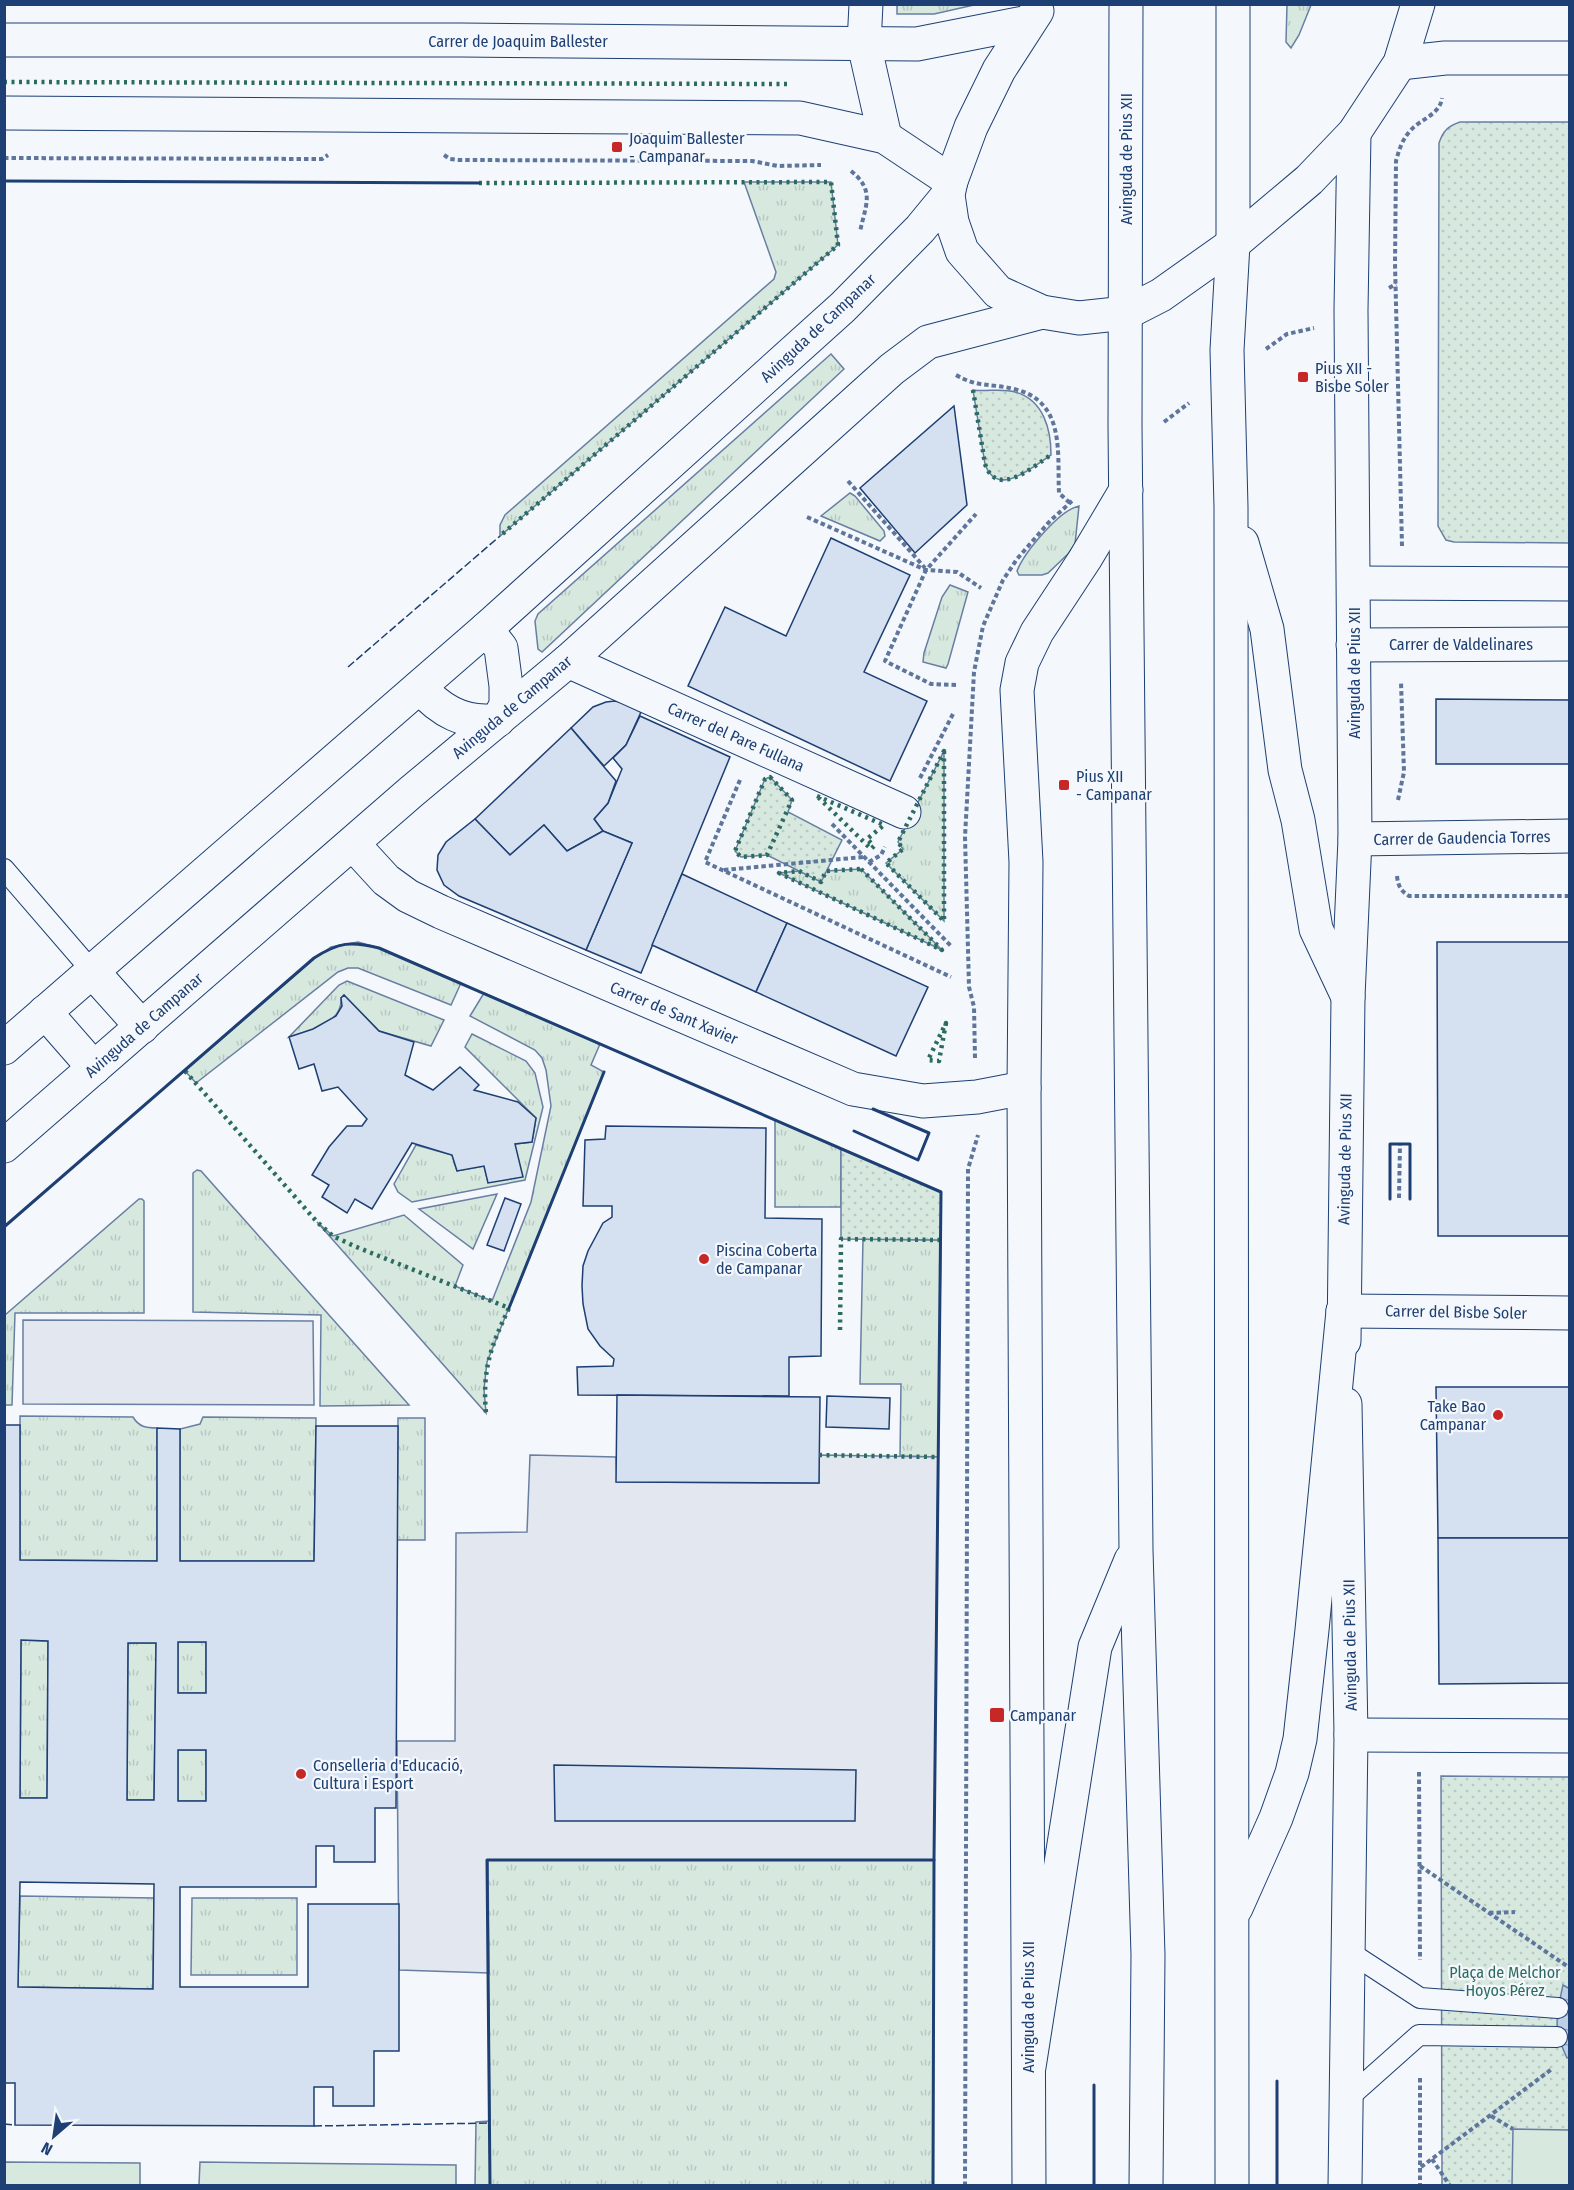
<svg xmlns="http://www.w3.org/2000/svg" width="1574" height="2190" font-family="'Fira Sans Condensed',sans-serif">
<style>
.grass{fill:url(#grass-tufts);stroke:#687fa3;stroke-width:1.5}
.park{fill:url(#park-dots);stroke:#687fa3;stroke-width:1.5}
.pitch{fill:#d7e8df;stroke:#687fa3;stroke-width:1.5}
.parking{fill:#e3e8f0;stroke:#687fa3;stroke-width:1.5}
.water{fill:url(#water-waves);stroke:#687fa3;stroke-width:1.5}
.building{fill:#d5e0f0;stroke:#1d3f73;stroke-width:1.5;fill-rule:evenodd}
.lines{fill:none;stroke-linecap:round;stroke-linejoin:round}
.lane-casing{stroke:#1d3f73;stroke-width:22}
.street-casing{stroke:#1d3f73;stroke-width:35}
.secondary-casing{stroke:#1d3f73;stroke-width:35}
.primary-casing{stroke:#1d3f73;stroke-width:35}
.path{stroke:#5e769c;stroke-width:4;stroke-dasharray:4.5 3;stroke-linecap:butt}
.lane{stroke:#f4f7fb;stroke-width:20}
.street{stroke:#f4f7fb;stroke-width:33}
.secondary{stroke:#f4f7fb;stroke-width:33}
.primary{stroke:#f4f7fb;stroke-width:33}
.hedge{stroke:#2c6c60;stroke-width:4.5;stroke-dasharray:3 4.5;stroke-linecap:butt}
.fence{stroke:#1d3f73;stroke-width:1.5;stroke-dasharray:8 3;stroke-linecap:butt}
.wall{stroke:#1d3f73;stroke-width:3}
.poi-dot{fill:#c62828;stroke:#f4f7fb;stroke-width:2}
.labels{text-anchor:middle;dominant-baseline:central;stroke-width:4.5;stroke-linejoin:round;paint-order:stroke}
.street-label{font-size:16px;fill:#1d3f73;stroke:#f4f7fb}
.poi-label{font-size:16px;fill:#1d3f73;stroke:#f4f7fb;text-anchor:start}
.park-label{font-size:16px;fill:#2c6c60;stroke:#f4f7fb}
</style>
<defs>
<pattern id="grass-tufts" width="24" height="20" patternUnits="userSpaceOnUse" patternTransform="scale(1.5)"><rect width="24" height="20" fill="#d7e8df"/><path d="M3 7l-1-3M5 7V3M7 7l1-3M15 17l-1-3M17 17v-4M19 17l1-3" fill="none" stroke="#b8c8c3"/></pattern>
<pattern id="park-dots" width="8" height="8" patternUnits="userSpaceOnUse" patternTransform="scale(1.5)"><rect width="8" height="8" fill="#d7e8df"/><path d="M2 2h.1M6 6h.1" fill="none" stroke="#b8c8c3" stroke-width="1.8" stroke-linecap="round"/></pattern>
<pattern id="water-waves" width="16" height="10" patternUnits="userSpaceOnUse" patternTransform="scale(1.5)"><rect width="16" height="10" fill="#bed0e5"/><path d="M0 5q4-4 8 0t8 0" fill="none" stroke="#9aaabe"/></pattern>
</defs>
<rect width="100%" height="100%" fill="#f4f7fb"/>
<g class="grass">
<path d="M897,5V4L974,5L934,14H897Z"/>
<path d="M1287,5H1311L1299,35L1291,48L1286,42Z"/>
<path d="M744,182H831L838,245L500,536V525L505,515L774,279L776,272Z"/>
<path d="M831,354L844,369L542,652L538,649L535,621L538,614Z"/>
<path d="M850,493L855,496L884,531L885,536L880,541L821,516Z"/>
<path d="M1079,506L1075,544L1068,554L1048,573L1042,575H1019L1017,571C1024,553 1059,510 1079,506Z"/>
<path d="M950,585L968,592L948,664L946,668L923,662L924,653L942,597Z"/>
<path d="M944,751V921L886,863L903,849L898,842Z"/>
<path d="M861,869L942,950L779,873L799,871L821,881L826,871Z"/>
<path d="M358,942L379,948L461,983L451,1005L358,968H348L338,972L196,1083L185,1071L315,958L331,947Z"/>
<path d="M347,981L444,1020L431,1046L379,1031L344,995L341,998C343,1024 309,1031 289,1037L339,985Z"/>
<path d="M484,993L600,1044L591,1065L604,1072L487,1362L484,1389L486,1413L317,1222L333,1236L404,1215L463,1265L455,1286L492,1301L531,1202L551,1106L546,1070L542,1058L535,1050L470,1016Z"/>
<path d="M472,1034L526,1061L535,1073L543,1107L525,1180L412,1202L398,1192L394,1184L416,1145L452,1155L457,1171L484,1166L488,1182L515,1144L532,1142L536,1118L465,1047Z"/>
<path d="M775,1120L841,1149V1207H775Z"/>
<path d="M197,1170L201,1171L409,1405L320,1406L321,1315L193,1312V1173Z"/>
<path d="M497,1194L473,1249L419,1209Z"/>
<path d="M139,1199H142L144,1201V1313H15L12,1405H5V1315Z"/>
<path d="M863,1239L941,1240L938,1457L900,1456L901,1384H860Z"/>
<path d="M20,1416L133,1417C139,1427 146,1428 157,1428V1561L20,1560Z"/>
<path d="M203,1417L316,1418L314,1561H180V1429L200,1424Z"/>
<path d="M398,1418H425V1540H397Z"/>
<path d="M21,1640L48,1641L47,1798H20Z"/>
<rect x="178" y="1642" width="28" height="51"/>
<path d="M128,1643H156L154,1800H127Z"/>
<rect x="178" y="1750" width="28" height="51"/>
<path d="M487,1860H934L933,2185L475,2186L476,2122L490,2121Z"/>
<path d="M20,1896L154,1898L153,1989L18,1987Z"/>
<path d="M192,1898H297V1975H191Z"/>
</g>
<g class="park">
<path d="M1460,122H1569V543L1454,542L1446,540L1438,526L1439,143C1443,131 1448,126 1460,122Z"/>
<path d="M973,390C986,392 1002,388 1015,392C1044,400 1051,430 1051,455C1032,467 997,499 985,464Z"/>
<path d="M770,777L792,800L788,812L842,840L821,882L767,855L741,857L735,851L765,779Z"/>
<path d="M841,1149L941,1192V1240L841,1239Z"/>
<path d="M1441,1776L1569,1777V2185H1442Z"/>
</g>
<g class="pitch">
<path d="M1513,2129L1569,2130V2185H1512Z"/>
<path d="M5,2162L140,2163V2185H5Z"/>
<path d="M200,2162L456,2165V2185H199Z"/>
</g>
<g class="parking">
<path d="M23,1320L313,1321L314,1405L23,1404Z"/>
<path d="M530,1455L616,1457L617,1482L819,1483V1455L938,1457L934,1860H488L489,1973L399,1970L397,1741H455L456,1533L527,1532Z"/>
</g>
<path class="water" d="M1563,1985L1570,1989V2056L1567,2058C1553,2029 1556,2016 1563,1985Z"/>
<g class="building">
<path d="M954,406L967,505L915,553L860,488Z"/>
<path d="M831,538L910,575L864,672L927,701L890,781L688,686L725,607L786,636Z"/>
<path d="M1436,699L1570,700V764H1436Z"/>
<path d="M615,701L624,703L641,712L626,745L604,766L571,728L593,707L606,702Z"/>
<path d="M640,716L730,757L641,973L586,950L632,843L603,831L594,819L608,803L622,769L613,758L626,745Z"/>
<path d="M571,728L616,781L608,803L594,819L603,831L567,851L544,825L510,855L475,819Z"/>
<path d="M475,819L510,855L544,825L567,851L603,831L632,843L586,950L459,896L444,885L437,870L438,855L446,842Z"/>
<path d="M682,874L787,923L756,992L652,945Z"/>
<path d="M787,923L928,987L896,1056L756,992Z"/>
<path d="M1437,942H1570V1236H1438Z"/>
<path d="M344,995L379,1031L414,1042L405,1075L433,1090L460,1067L479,1085L474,1090L518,1102L536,1118L532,1142L515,1144L523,1177L488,1183L484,1166L457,1171L452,1155L412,1143L372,1209L355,1199L347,1213L322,1197L329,1185L312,1175L329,1147L347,1126H362L367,1119L338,1087L322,1091L314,1064L299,1069L289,1037L313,1029L336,1016L342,1006L341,998Z"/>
<path d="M606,1126L766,1128L765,1218L822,1219L821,1356L789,1357V1396L578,1395L577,1367L613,1366L614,1359L600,1346L588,1329L583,1304L582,1286L583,1266L588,1251L603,1223L612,1217V1206H583L585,1140L605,1139Z"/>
<path d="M505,1198L521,1204L504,1251L487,1245Z"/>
<path d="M1436,1387H1570V1538H1438Z"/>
<path d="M617,1395L820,1397L819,1483L616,1482Z"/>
<path d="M827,1396L890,1398L889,1429L826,1427Z"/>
<path d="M4,1425H20V1560L157,1561V1428L180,1429V1561H314L316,1426H398L396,1808H375V1862H334V1846H316V1887H180V1987H308V1904H399V2051H374V2106H333V2087H314V2126L15,2125V2083H4ZM21,1640L48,1641L47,1798H20ZM178,1642H206V1693H178ZM128,1643H156L154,1800H127ZM178,1750H206V1801H178ZM20,1882L154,1884L153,1989L18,1987Z"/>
<path d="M1438,1538H1570V1683L1439,1684Z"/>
<path d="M554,1765L856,1770L855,1821H555Z"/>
</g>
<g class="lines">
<g class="lane-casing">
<g id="lane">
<path d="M4,869L92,971"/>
<path d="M1348,1951L1420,1998L1558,2008"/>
<path d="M1346,2100L1419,2035L1557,2037"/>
</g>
</g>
<g class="street-casing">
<g id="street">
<path d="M866,4L864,44L885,137"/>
<path d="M1354,583L1570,584"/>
<path d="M1353,645L1570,644"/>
<path d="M568,661L904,812"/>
<path d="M1355,839L1570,836"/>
<path d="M353,844L386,880L408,896L441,912L853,1089L923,1101L977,1097L1024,1088"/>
<path d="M1343,1311L1570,1313"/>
<path d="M1344,1341L1348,997L1355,839L1351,310L1354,133"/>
<path d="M1345,1404L1351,1735L1345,2186"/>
<path d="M1351,1735L1570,1736"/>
<path d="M1029,2186L1024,1088L1026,862L1017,690L1022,663L1037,632L1085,559L1126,490"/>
</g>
</g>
<g class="secondary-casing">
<g id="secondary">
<path d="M1037,11L999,70L971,127L951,181L948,195L952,222L962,251L998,292L1042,312L1079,318L1126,313L1161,295L1233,244L1309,180L1354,133L1400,63L1418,4"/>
<path d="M4,40H461L917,44L1029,22"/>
<path d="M1400,63L1445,58H1570"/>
<path d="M4,113L800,118L885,137L951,181"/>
<path d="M420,687C440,711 466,725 498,720L506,705V686L501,648L486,629"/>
<path d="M92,971L142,1027"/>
<path d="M45,1012L94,1068"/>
<path d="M4,1048L486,629L843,307L920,229L948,195"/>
<path d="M4,1146L411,792L568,661L892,369L928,342L1042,312"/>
</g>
</g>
<g class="primary-casing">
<g id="primary">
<path d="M1126,4L1125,426L1136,1550L1148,1955L1146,2186"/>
<path d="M1242,543L1267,629L1285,770L1298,820L1316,929L1348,997"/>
<path d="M1236,1908L1276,1818L1292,1773L1300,1739L1312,1630L1343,1311"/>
<path d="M1029,2067L1095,1647L1131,1560"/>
<path d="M1232,2186L1231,507L1227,350L1233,244V4"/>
</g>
</g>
<g class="path">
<path d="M444,155L450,159L459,160L752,161L778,166L821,165"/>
<path d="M4,158L322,159L328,155"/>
<path d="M851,171C876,191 865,206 860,232"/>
<path d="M1389,288L1396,284"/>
<path d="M1266,349L1287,334L1314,328"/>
<path d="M956,375C979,388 990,383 1014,389C1066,401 1057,453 1059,493L1070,503"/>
<path d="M1164,422L1189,403"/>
<path d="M848,481L925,568"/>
<path d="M807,517L926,570L957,572L981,588"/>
<path d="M1402,546L1395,264L1396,161C1399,150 1402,140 1410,131C1420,119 1440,115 1442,98"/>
<path d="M956,685L931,684L885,661L926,570L976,514"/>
<path d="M920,778L954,712"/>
<path d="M740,780L705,862L951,977"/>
<path d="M1398,800L1404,772L1401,682"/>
<path d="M832,824L951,946"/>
<path d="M869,862L881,855L885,847"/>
<path d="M724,870L863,857"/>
<path d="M1397,876C1398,886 1401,891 1409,896H1570"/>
<path d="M975,1058L974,1007L969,987L965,837L974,672L983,626L1003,580L1017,559L1050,521L1072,501"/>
<path d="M1399,1198L1400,1144"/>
<path d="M1419,1772L1420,1960"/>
<path d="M1420,1866L1570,1968"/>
<path d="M1489,1913L1515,1912"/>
<path d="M1420,2078V2186"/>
<path d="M1491,2116L1513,2129"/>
<path d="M1432,2159L1450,2186"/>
<path d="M1421,2167L1552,2069"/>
<path d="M965,2186L968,1169L978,1135"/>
</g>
<use href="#lane" class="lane"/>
<use href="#street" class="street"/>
<use href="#secondary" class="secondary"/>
<use href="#primary" class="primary"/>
<g class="hedge">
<path d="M4,82L787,84"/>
<path d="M479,183L831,182L838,245L500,536"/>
<path d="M973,390L985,464C997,499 1032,467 1051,455"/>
<path d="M944,751V921L886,863L903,849L898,842Z"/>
<path d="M770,777L792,800L767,855L741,857L735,851L765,779Z"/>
<path d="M817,796L884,825L867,839L874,846L871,849Z"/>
<path d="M861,869L942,950L779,873L799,871L821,882L826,871Z"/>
<path d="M946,1023L939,1061L928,1060Z"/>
<path d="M185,1071L317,1222L333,1236L354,1246L509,1308C491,1346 482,1369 486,1413"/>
<path d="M840,1330L841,1239L941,1240"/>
<path d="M819,1455L938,1457"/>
</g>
<g class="fence">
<path d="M348,667L500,536"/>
<path d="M4,2124L15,2125"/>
<path d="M314,2126L490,2123"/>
</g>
<g class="wall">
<path d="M4,181L479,183"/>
<path d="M854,1131L918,1160L929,1133L873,1109"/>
<path d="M1390,1199V1144H1410V1199"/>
<path d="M4,1227L314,958C339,942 351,941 379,948L941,1192L934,1860"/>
<path d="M509,1308L604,1072"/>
<path d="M1277,2081V2186"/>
<path d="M1094,2085V2186"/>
<path d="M490,2186L487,1860H934L933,2186"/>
</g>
</g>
<g class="poi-dot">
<rect x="611" y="141" width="12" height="12" rx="3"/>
<rect x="1297" y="371" width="12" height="12" rx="3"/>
<rect x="1058" y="779" width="12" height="12" rx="3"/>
<circle cx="704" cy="1259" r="6"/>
<circle cx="1498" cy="1415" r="6"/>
<rect x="989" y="1707" width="16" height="16" rx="3"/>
<circle cx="301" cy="1774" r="6"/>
</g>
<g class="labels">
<g class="street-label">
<text x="518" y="41">Carrer de Joaquim Ballester</text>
<text transform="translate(1126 159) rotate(-90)">Avinguda de Pius XII</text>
<text transform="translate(818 328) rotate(-43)">Avinguda de Campanar</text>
<text x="1461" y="644">Carrer de Valdelinares</text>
<text transform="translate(1354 673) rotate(-90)">Avinguda de Pius XII</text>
<text transform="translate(512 707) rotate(-40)">Avinguda de Campanar</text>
<text transform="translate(736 737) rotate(24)">Carrer del Pare Fullana</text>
<text transform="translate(1462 838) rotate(-1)">Carrer de Gaudencia Torres</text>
<text transform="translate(674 1013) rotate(23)">Carrer de Sant Xavier</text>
<text transform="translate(144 1025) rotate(-41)">Avinguda de Campanar</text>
<text transform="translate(1345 1159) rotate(-89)">Avinguda de Pius XII</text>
<text transform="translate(1456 1312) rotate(1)">Carrer del Bisbe Soler</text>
<text transform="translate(1350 1645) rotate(-91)">Avinguda de Pius XII</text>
<text transform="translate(1028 2007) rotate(-90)">Avinguda de Pius XII</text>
</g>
<g class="poi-label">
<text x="629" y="138">Joaquim Ballester<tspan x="629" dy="18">- Campanar</tspan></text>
<text x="1315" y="368">Pius XII -<tspan x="1315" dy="18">Bisbe Soler</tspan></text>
<text x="1076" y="776">Pius XII<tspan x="1076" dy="18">- Campanar</tspan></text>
<text x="716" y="1250">Piscina Coberta<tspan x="716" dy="18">de Campanar</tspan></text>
<text x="1486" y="1406" text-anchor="end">Take Bao<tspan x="1486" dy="18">Campanar</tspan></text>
<text x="1010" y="1715">Campanar</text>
<text x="313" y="1765">Conselleria d'Educació,<tspan x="313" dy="18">Cultura i Esport</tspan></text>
</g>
<g class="park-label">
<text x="1505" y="1972">Plaça de Melchor<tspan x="1505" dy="18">Hoyos Pérez</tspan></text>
</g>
</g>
<rect width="1574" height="2190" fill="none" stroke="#1d3f73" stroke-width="12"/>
<g transform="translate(54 2136) rotate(209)" stroke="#f4f7fb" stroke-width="4.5" paint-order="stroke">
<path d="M0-4.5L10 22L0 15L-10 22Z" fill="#1d3f73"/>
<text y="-9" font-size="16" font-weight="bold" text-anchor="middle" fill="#1d3f73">N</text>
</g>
</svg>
